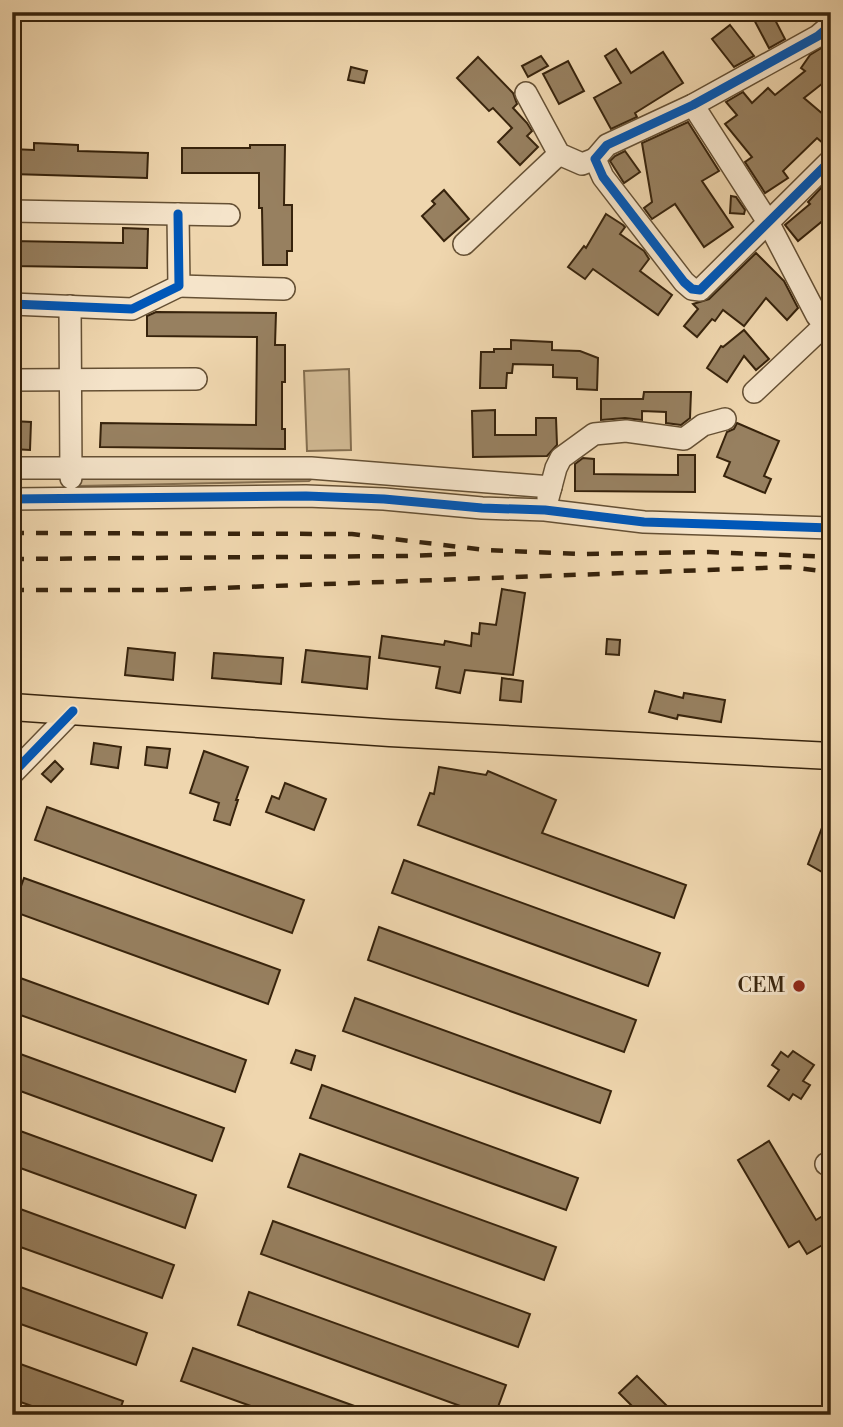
<svg xmlns="http://www.w3.org/2000/svg" width="843" height="1427" font-family="'Libre Bodoni',serif">
<style>
.green{fill:#d0b892;stroke:#846e4f;stroke-width:2}
.building{fill:#978060;stroke:#37230c;stroke-width:2}
.lines{fill:none;stroke-linecap:round;stroke-linejoin:round}
.minor-casing{stroke:#655034;stroke-width:24}
.major-casing{stroke:#37230c;stroke-width:29}
.minor{stroke:#f5e4ca;stroke-width:21}
.major{stroke:#efd6ae;stroke-width:26}
.rail{stroke:#37230c;stroke-width:4.5;stroke-dasharray:12 12;stroke-linecap:butt}
.cycleway-casing{stroke:#f5e4ca;stroke-width:13}
.cycleway{stroke:#0057b8;stroke-width:9}
.poi-dot{fill:#8f2418;stroke:#f5e4ca;stroke-width:2.5}
.labels{text-anchor:middle;dominant-baseline:central;stroke-width:6;stroke-linejoin:round;paint-order:stroke}
.poi-label{font-size:21px;fill:#37230c;stroke:#f5e4ca;text-anchor:end}
</style>
<rect width="100%" height="100%" fill="#efd6ae"/>
<filter id="stains"><feTurbulence type="fractalNoise" baseFrequency=".00286" numOctaves="4"/><feColorMatrix values="0 0 0 0 .2 0 0 0 0 .09 0 0 0 0 .02 0 0 0 .5 -.17"/></filter>
<radialGradient id="worn" r=".72"><stop offset=".6" stop-color="#630" stop-opacity="0"/><stop offset="1" stop-color="#630" stop-opacity=".3"/></radialGradient>
<g class="green">
<path d="M349,369L351,450L307,451L304,371Z"/>
<path d="M314,477L309,481L80,486L77,478Z"/>
</g>
<g class="building">
<path d="M750,12H771L785,39L769,48Z"/>
<path d="M730,25L754,56L734,67L712,39Z"/>
<path d="M831,42V79L826,86L823,83L804,98L831,121V136L824,144L817,138L783,171L788,178L765,193L745,162L752,157L725,124L737,115L726,102L743,92L752,103L768,88L775,95L805,71L801,68L810,55Z"/>
<path d="M616,49L631,73L663,52L683,83L635,113L637,117L611,129L594,98L621,83L605,56Z"/>
<path d="M541,56L548,66L528,77L522,66Z"/>
<path d="M478,57L513,93L517,104L513,108L527,123L532,131L527,136L538,147L520,165L498,142L512,128L493,108L489,111L457,78Z"/>
<path d="M568,61L584,91L559,104L543,74Z"/>
<path d="M351,67L367,71L364,83L348,80Z"/>
<path d="M688,122L719,171L702,181L733,227L704,247L675,204L652,219L644,208L652,202L642,143Z"/>
<path d="M34,143L78,145V151L148,153L147,178L12,174V149L34,150Z"/>
<path d="M250,145H285L284,205H292V251H287V265H263L262,208H259V173H182V148H250Z"/>
<path d="M625,151L640,172L624,183L610,161L615,156Z"/>
<path d="M821,188L831,198V214L798,241L785,225L810,204L808,202Z"/>
<path d="M444,190L469,219L444,241L422,216L435,204L432,201Z"/>
<path d="M731,196L736,197L745,210L744,214L730,213Z"/>
<path d="M606,214L623,225L625,227L620,234L644,251L649,259L640,271L672,295L658,315L593,269L585,279L568,267L584,246L586,248Z"/>
<path d="M123,228L148,229L147,268L12,266V241L123,243Z"/>
<path d="M756,253L784,281L798,308L787,320L766,298L744,326L723,310L715,321L712,319L697,337L684,326L698,309L693,304L709,299Z"/>
<path d="M156,312L276,313L275,345H285V382H282V429H285V449L100,447L101,423L256,425L257,337L147,336V316Z"/>
<path d="M744,330L769,359L756,370L744,356L727,382L707,368L721,346L723,347Z"/>
<path d="M511,340L552,342V350L580,351L598,358L597,390L577,389V378L553,377V365L513,364L512,373H507L506,388H480L481,352H494V349H511Z"/>
<path d="M644,392H691L690,418L681,425L666,423V412L642,411V420L625,418L601,420V399H643Z"/>
<path d="M495,410V435H536V418H556L557,445L547,456L473,457L472,411Z"/>
<path d="M12,421L31,422L30,450L12,449Z"/>
<path d="M737,423L779,441L764,476L771,479L765,493L724,476L730,462L717,457L727,432L734,429Z"/>
<path d="M678,455H695V492L575,491V464L583,458L594,459V474L678,475Z"/>
<path d="M502,589L525,593L513,675L465,670L460,693L436,688L440,667L379,658L382,636L444,645L445,641L471,646L472,633L479,634L480,623L496,625Z"/>
<path d="M607,639L620,640L619,655L606,654Z"/>
<path d="M128,648L175,653L173,680L125,675Z"/>
<path d="M306,650L370,657L367,689L302,682Z"/>
<path d="M214,653L283,658L281,684L212,678Z"/>
<path d="M502,678L523,681L521,702L500,700Z"/>
<path d="M655,691L683,698L684,693L725,700L721,722L678,715L677,719L649,712Z"/>
<path d="M94,743L121,747L118,768L91,764Z"/>
<path d="M147,747L170,749L167,768L145,765Z"/>
<path d="M204,751L248,767L236,800H238L230,825L214,820L219,803L190,793Z"/>
<path d="M55,761L63,769L51,782L42,774Z"/>
<path d="M439,767L486,775L488,771L556,800L542,833L686,885L674,918L418,825L430,793L434,794Z"/>
<path d="M285,783L326,799L314,830L266,812L272,796L279,799Z"/>
<path d="M47,807L304,900L292,933L35,840Z"/>
<path d="M830,807H831V877L808,864Z"/>
<path d="M404,860L660,953L648,986L392,893Z"/>
<path d="M24,878L280,970L268,1004L12,911Z"/>
<path d="M379,927L636,1020L624,1052L368,960Z"/>
<path d="M12,975L246,1060L235,1092L12,1012Z"/>
<path d="M355,998L611,1091L600,1123L343,1031Z"/>
<path d="M296,1050L315,1056L311,1070L291,1063Z"/>
<path d="M12,1051L224,1128L212,1161L12,1088Z"/>
<path d="M793,1051L814,1065L803,1081L810,1085L801,1099L793,1094L789,1100L768,1086L779,1070L772,1065L781,1052L788,1057Z"/>
<path d="M322,1085L578,1178L566,1210L310,1118Z"/>
<path d="M12,1128L196,1195L185,1228L12,1165Z"/>
<path d="M769,1141L816,1220L826,1214L831,1222V1240L807,1254L799,1241L789,1247L738,1160Z"/>
<path d="M300,1154L556,1247L544,1280L288,1187Z"/>
<path d="M12,1206L174,1265L162,1298L12,1244Z"/>
<path d="M273,1221L530,1314L518,1347L261,1254Z"/>
<path d="M12,1284L147,1333L136,1365L12,1321Z"/>
<path d="M249,1292L506,1385L495,1415H485L238,1325Z"/>
<path d="M193,1348L374,1413V1415H276L181,1381Z"/>
<path d="M12,1361L123,1401L118,1415H57L12,1399Z"/>
<path d="M637,1376L676,1415H641L619,1393Z"/>
</g>
<g class="lines">
<g class="minor-casing">
<g id="minor">
<path d="M831,25L818,36L693,105L607,145L595,159L603,177L684,282L692,289L700,290L831,160"/>
<path d="M526,93L559,154L582,164L595,159"/>
<path d="M693,105L768,222L817,316"/>
<path d="M12,211L229,215"/>
<path d="M464,244L559,154"/>
<path d="M179,286L284,289"/>
<path d="M12,304L132,309L179,286L178,214"/>
<path d="M70,306L71,478"/>
<path d="M12,380L196,379"/>
<path d="M754,392L824,326"/>
<path d="M12,468H311L551,487"/>
<path d="M548,498L556,468L561,458L594,434L626,431L684,439L703,425L725,419"/>
<path d="M12,499L306,496L384,499L482,508L545,510L644,522L831,528"/>
<path d="M12,774L73,711"/>
<path d="M826,1164L831,1167"/>
</g>
</g>
<g class="major-casing">
<path id="major" d="M12,707L390,733L831,756"/>
</g>
<use href="#minor" class="minor"/>
<use href="#major" class="major"/>
<g class="rail">
<path d="M12,533L352,534L485,550L581,554L709,552L831,557"/>
<path d="M12,559L406,556L456,554"/>
<path d="M12,590H164L788,567L831,572"/>
</g>
<g class="cycleway-casing">
<g id="cycleway">
<path d="M831,25L818,36L693,105L607,145L595,159L603,177L684,282L692,289L700,290L831,160"/>
<path d="M12,304L132,309L179,286L178,214"/>
<path d="M12,499L306,496L384,499L482,508L545,510L644,522L831,528"/>
<path d="M12,774L73,711"/>
</g>
</g>
<use href="#cycleway" class="cycleway"/>
</g>
<circle class="poi-dot" cx="799" cy="986" r="7"/>
<g class="labels">
<g class="poi-label">
<text x="785" y="986">CEM</text>
</g>
</g>
<rect width="843" height="1427" fill="none" stroke="#efd6ae" stroke-width="42"/>
<rect x="14" y="14" width="815" height="1399" fill="none" stroke="#37230c" stroke-width="3.5"/>
<rect x="21" y="21" width="801" height="1385" fill="none" stroke="#37230c" stroke-width="2"/>
<rect width="100%" height="100%" filter="url(#stains)"/>
<rect width="100%" height="100%" fill="url(#worn)"/>
</svg>
